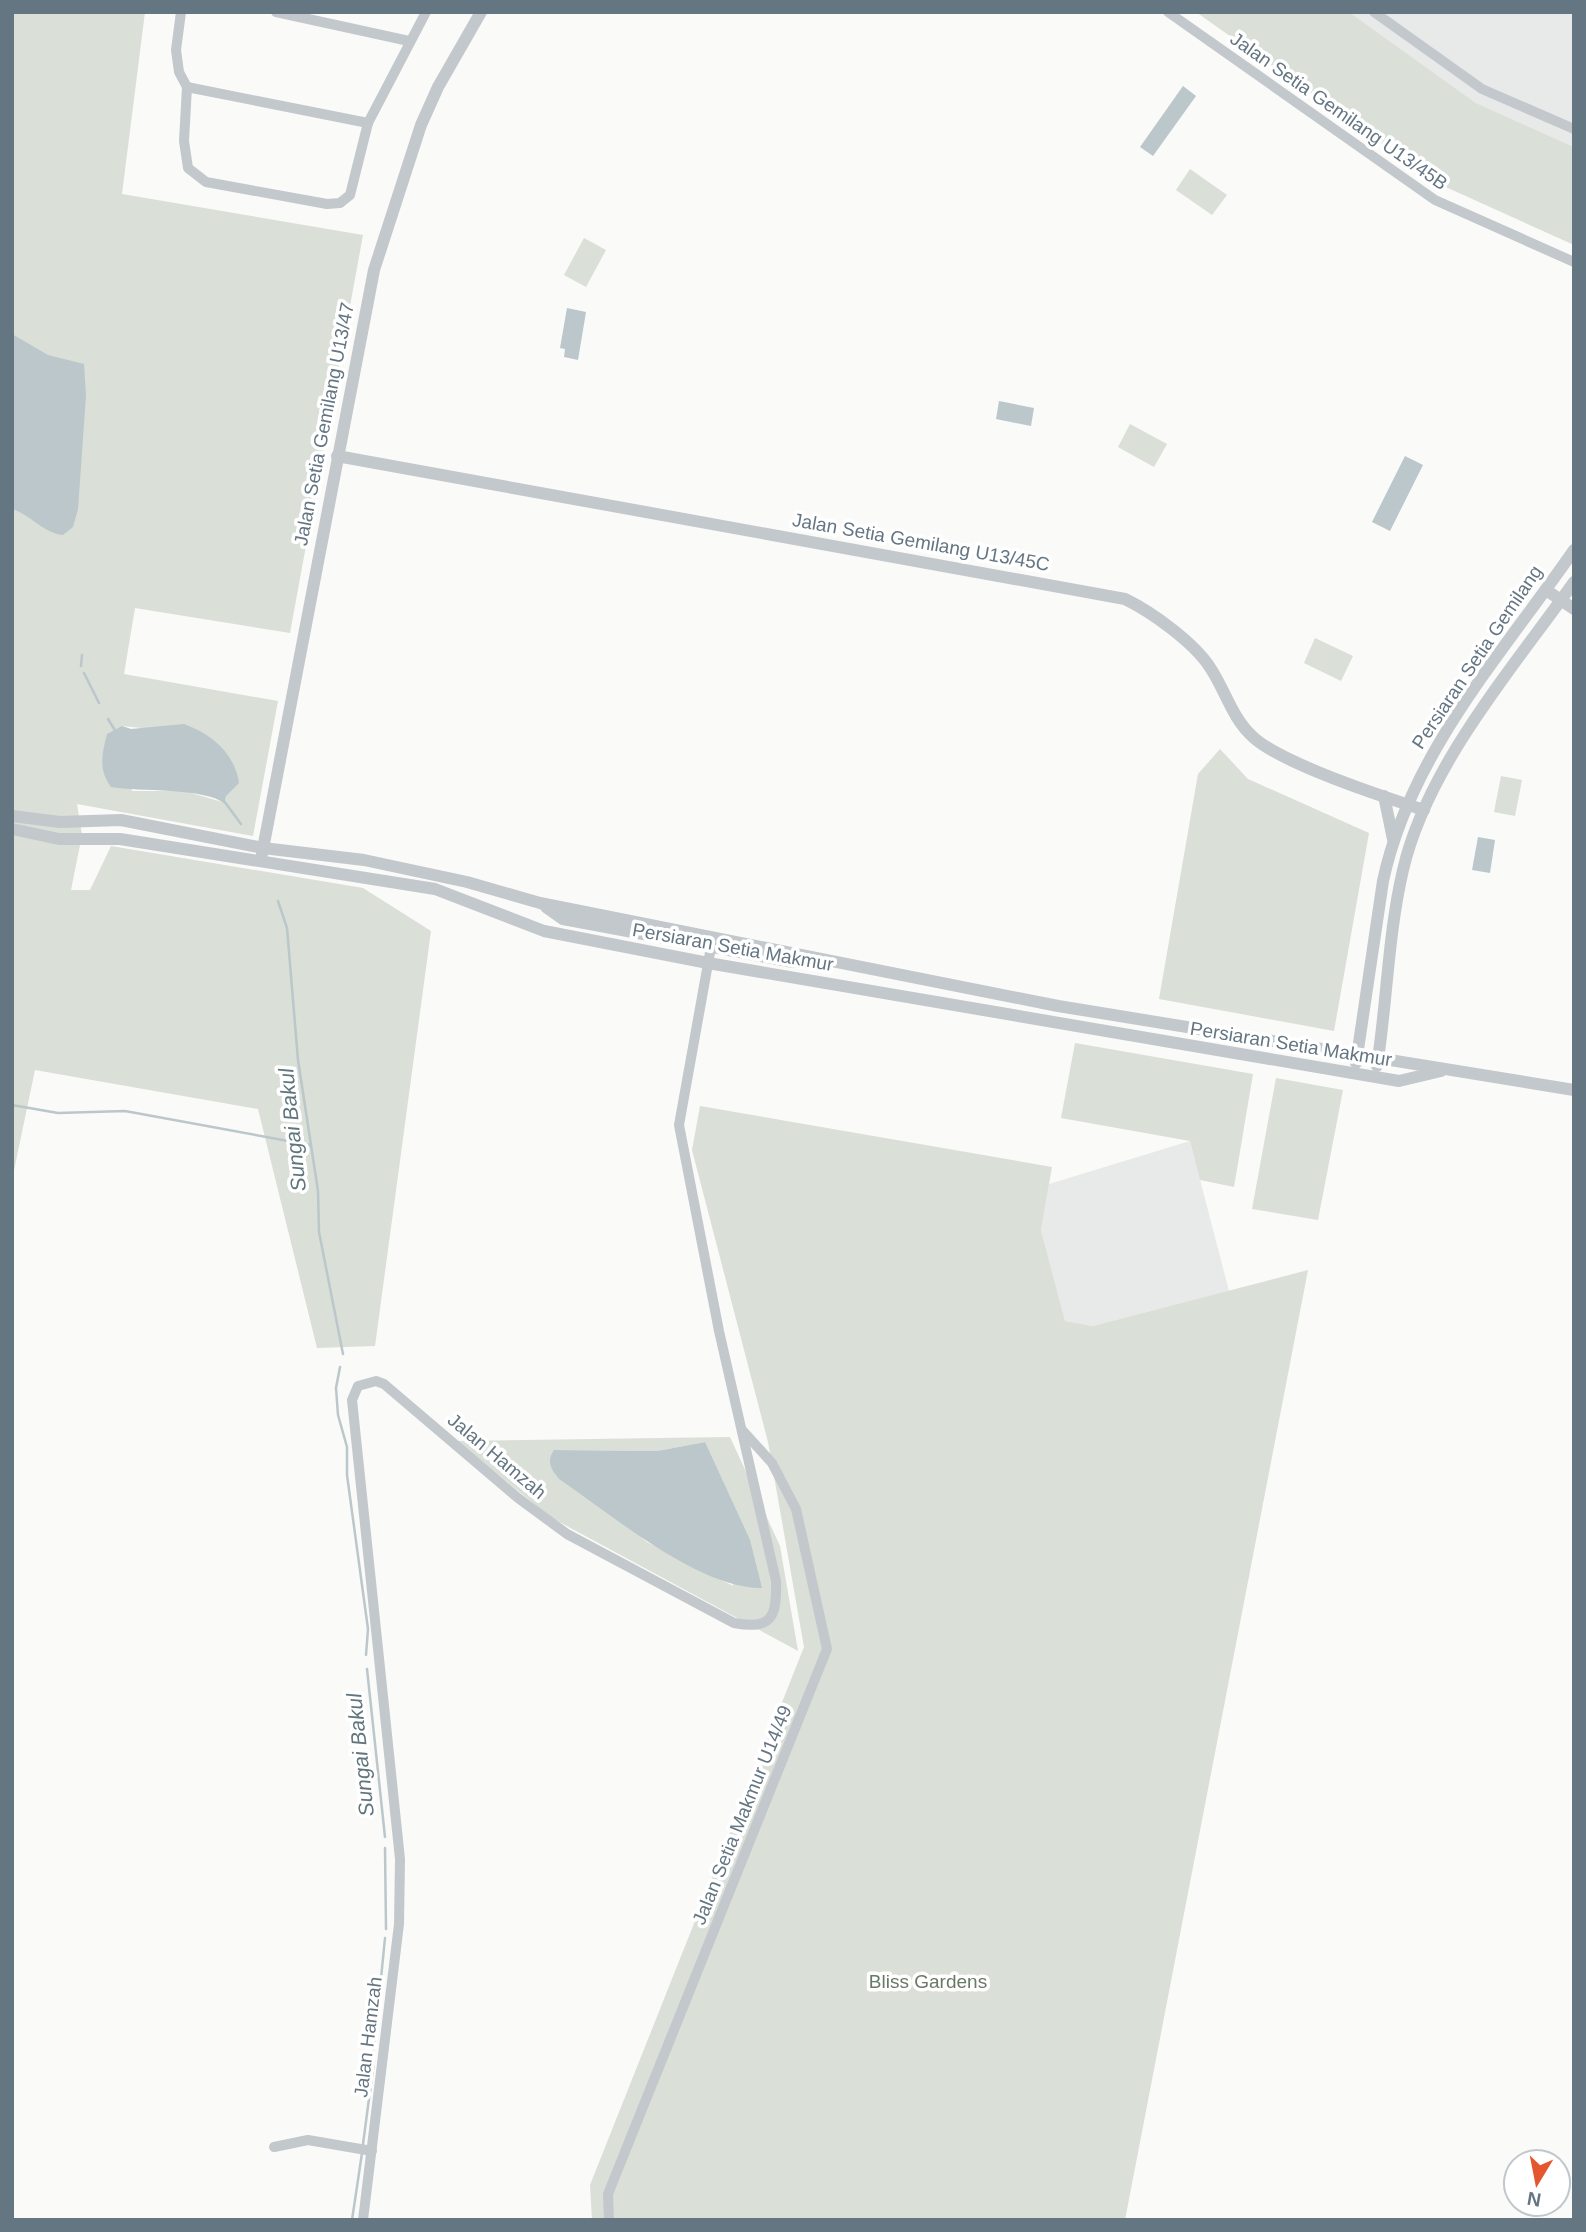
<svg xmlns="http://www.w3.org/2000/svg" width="1586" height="2232" font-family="Arial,sans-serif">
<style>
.built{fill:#e8e9e9}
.green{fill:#dadfd7;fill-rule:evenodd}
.water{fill:#bbc7cb}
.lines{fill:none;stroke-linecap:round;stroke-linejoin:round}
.stream{stroke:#bbc7cb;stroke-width:2.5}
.minor{stroke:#c3c8cc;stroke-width:10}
.tertiary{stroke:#c3c8cc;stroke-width:12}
.labels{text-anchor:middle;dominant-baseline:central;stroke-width:7;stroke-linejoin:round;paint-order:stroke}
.street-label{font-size:19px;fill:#657683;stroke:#fff}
.park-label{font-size:19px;fill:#687a64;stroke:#fff}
.water-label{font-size:21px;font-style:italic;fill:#60757c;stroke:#fff}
</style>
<rect width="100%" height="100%" fill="#fafaf8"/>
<g class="built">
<path d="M1349,12H1574V147L1476,103Z"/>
<path d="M1190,1141L1229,1291L1093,1326L1065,1321L1041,1230L1049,1184Z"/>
</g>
<g class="green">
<path d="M12,12H145L122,194L363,235L290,633L135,608L124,674L278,701L253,836L77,804L82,835L71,890H90L111,846L363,888L431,931L375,1346L317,1348L258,1109L35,1070L12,1180ZM122,726L142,728L226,796V803L184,791H132Z"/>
<path d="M1196,12H1349L1476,103L1574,147V245L1439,184Z"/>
<path d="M1190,169L1227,195L1212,215L1176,190Z"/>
<path d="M584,238L606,250L586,287L564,275Z"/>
<path d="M1130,424L1167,444L1154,467L1118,447Z"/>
<path d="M1315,638L1353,656L1341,681L1304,663Z"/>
<path d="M1220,749L1248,779L1369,833L1334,1031L1159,999L1198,774Z"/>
<path d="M1501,776L1522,780L1515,816L1494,812Z"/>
<path d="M1075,1043L1253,1074L1234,1187L1200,1180L1190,1141L1061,1118Z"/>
<path d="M1276,1078L1343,1090L1318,1220L1252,1209Z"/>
<path d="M700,1106L1052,1167L1041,1230L1065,1321L1093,1326L1308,1270L1125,2220H592L590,2185L804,1647L768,1442L692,1150Z"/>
<path d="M730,1437L780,1546L798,1651L552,1518L456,1441ZM705,1442L733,1586L647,1542L623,1522L555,1450L657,1451Z"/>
</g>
<g class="water">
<path d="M1183,86L1196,96L1153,156L1140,147Z"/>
<path d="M567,308L586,312L578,360L564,357L565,349L560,348Z"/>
<path d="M12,334L48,355L84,364L86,395L78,509L73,527L63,535C43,533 31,515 12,509Z"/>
<path d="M999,401L1034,408L1031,426L996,419Z"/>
<path d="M1405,456L1423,465L1390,531L1372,522Z"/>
<path d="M184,724C212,734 235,754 239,783L226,796L225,804C205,787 139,792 111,787C98,769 102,754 107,734L122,726L131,729Z"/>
<path d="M1478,837L1495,840L1490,873L1472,870Z"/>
<path d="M705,1442L750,1540L762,1588C699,1589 611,1514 559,1479C551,1469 546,1462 554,1450L657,1451Z"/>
</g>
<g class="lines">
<g class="stream">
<path d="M81,666L82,655"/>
<path d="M84,673L99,703"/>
<path d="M108,719L116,732"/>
<path d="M224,801L241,824"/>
<path d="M278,901L287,928L298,1060L318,1191L319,1232L343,1354"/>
<path d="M12,1105L58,1113L125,1111L310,1145"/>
<path d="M340,1367L336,1388L338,1415L347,1447V1475L368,1629L366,1655"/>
<path d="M367,1669L385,1837"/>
<path d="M385,1848L386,1929"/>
<path d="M374,2049L385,1938"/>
<path d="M363,2144L374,2061"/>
<path d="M352,2220L362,2153"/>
</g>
<g class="minor">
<path d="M181,12L176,50L179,72L187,87L184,141L188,168L206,182L327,204L340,203L350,195L368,123L426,12"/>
<path d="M276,12L409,41"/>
<path d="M1168,12L1435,200L1574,262"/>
<path d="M1374,12L1482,89L1574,129"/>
<path d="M187,87L368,123"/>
<path d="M274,2147L308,2140L372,2151"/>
<path d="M363,2220L399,1924L400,1859L352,1400L358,1386L376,1381L384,1384L518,1498L567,1534L734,1623C772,1630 777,1617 776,1581L719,1331L679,1125L711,947"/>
<path d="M609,2220L608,2194L827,1649L796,1509L772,1463L743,1431"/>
</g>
<g class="tertiary">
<path d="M337,456L1125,599C1152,612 1196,644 1211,669C1226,692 1232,718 1253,737C1282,764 1384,797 1424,810"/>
<path d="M1546,590L1574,609"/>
<path d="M1384,796L1393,839"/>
<path d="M12,816L60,822L121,820L263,848L364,860L467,882L540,903L1058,1006L1574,1090"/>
<path d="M12,829L59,839H120L435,889L544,931L708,963L1399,1081L1441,1071"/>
<path d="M262,854L374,270L421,125L438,87L481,12"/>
<path d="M546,907L563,919L793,962L811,958"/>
<path d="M1356,1063L1383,881C1410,754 1502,654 1574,550"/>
<path d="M1377,1066C1387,1002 1388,934 1403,870C1427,766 1513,668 1574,582"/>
</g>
</g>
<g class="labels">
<g class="street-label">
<text transform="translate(1339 111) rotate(35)">Jalan Setia Gemilang U13/45B</text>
<text transform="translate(324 424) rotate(-79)">Jalan Setia Gemilang U13/47</text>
<text transform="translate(921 542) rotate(10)">Jalan Setia Gemilang U13/45C</text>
<text transform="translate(1477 657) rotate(-56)">Persiaran Setia Gemilang</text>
<text transform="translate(733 947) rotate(10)">Persiaran Setia Makmur</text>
<text transform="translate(1291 1044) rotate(9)">Persiaran Setia Makmur</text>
<text transform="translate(497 1456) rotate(40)">Jalan Hamzah</text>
<text transform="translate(742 1815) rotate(-68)">Jalan Setia Makmur U14/49</text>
<text transform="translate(368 2037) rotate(-83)">Jalan Hamzah</text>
</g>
<g class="park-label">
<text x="928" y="1981">Bliss Gardens</text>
</g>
<g class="water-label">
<text transform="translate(292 1130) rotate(-96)">Sungai Bakul</text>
<text transform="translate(360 1755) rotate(-96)">Sungai Bakul</text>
</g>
</g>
<rect width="1586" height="2232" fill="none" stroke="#657683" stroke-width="28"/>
<g transform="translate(1537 2183) rotate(190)"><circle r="33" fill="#ffffff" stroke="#c1c8cd" stroke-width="2"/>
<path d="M0-5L12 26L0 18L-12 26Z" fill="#e4572e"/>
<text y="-10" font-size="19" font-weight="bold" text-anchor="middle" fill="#657683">N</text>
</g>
</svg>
